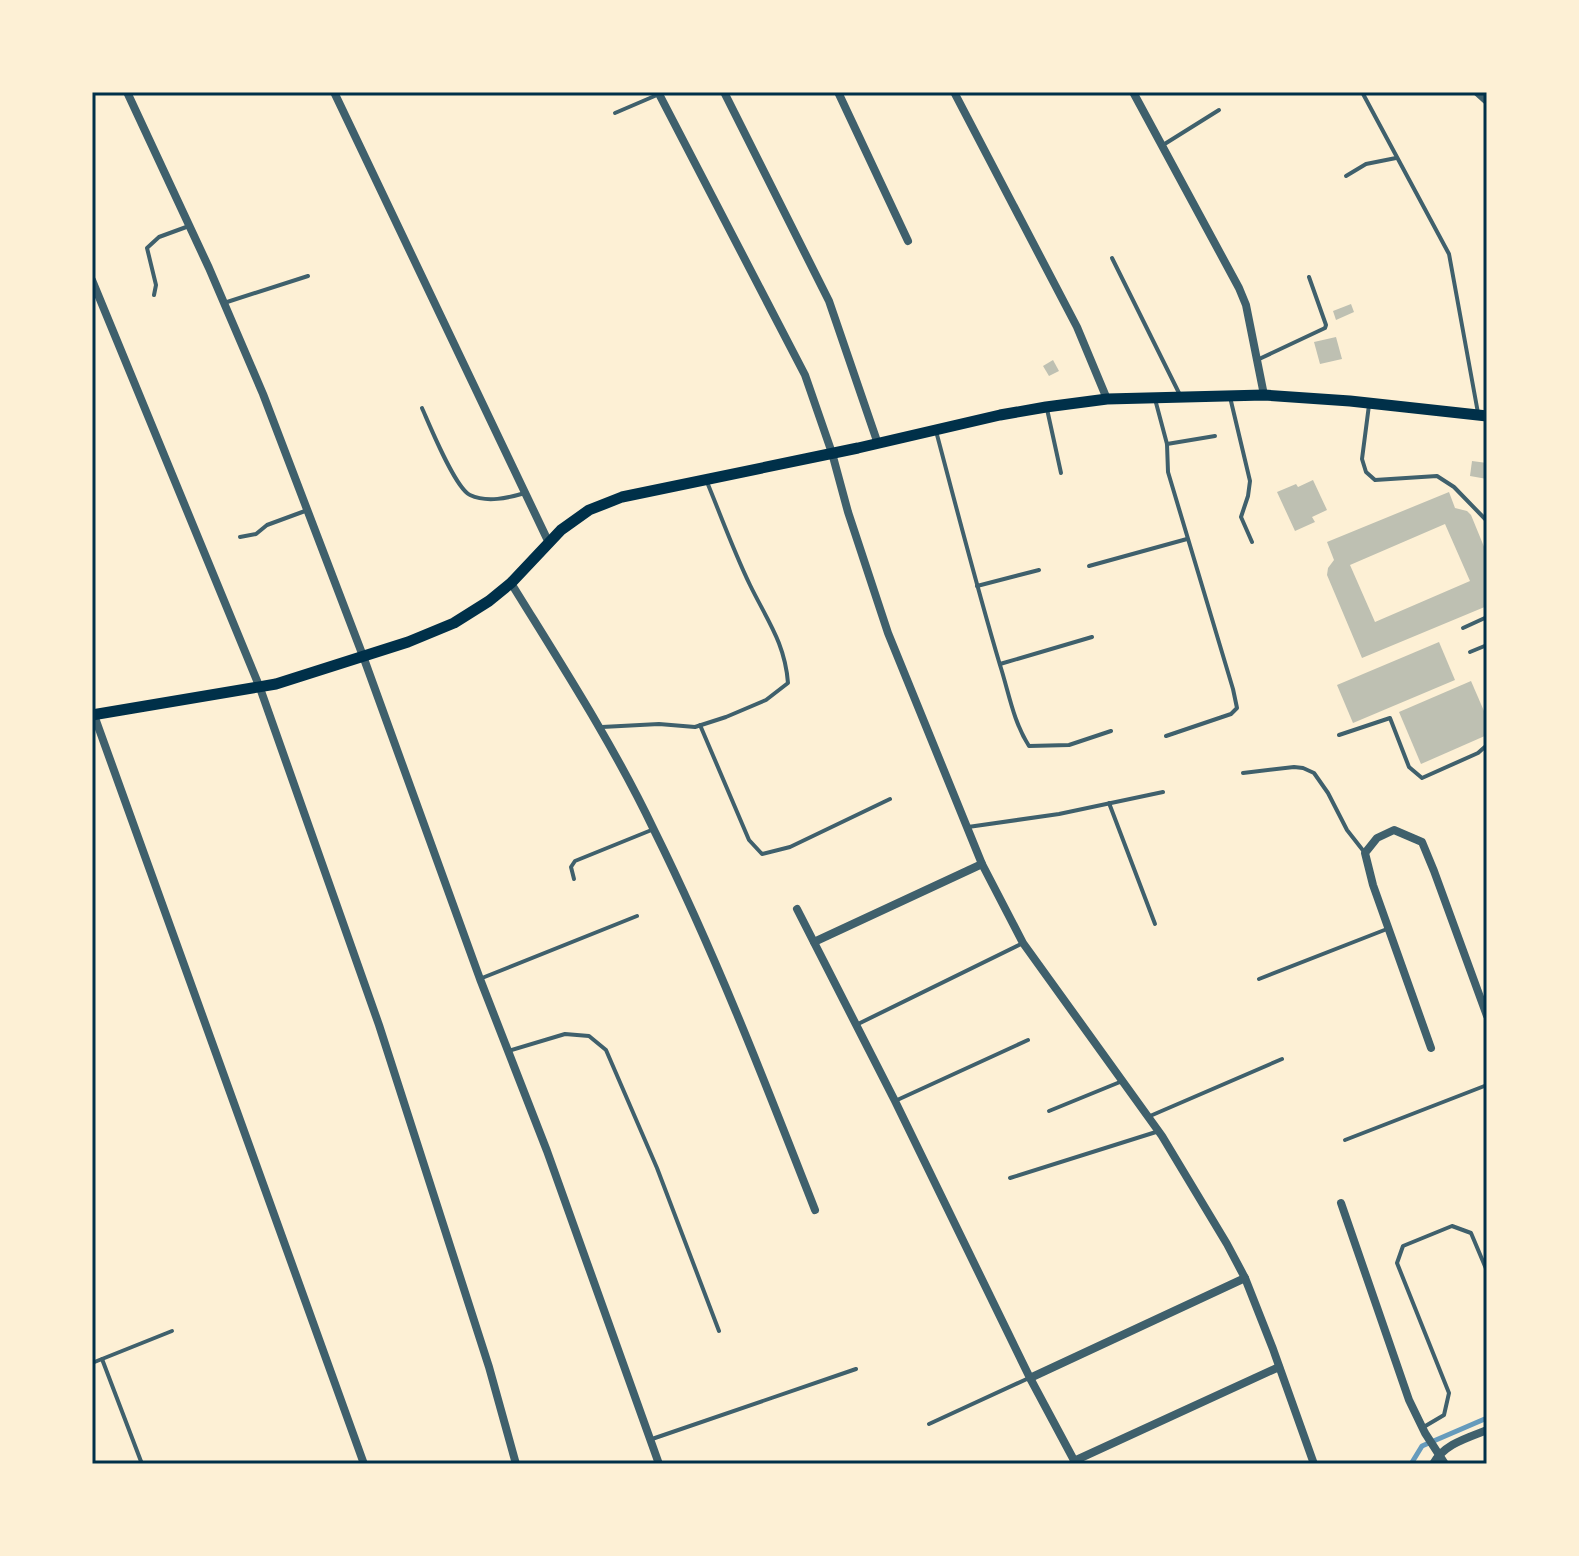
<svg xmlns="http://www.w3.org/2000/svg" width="1579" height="1556" font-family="'Libre Baskerville',serif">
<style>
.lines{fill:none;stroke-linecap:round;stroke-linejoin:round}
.stream{stroke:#669bbc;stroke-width:5}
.building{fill:#bec0b2;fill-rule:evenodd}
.service{stroke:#3f606c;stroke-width:4}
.minor{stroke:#3f606c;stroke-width:8}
.secondary{stroke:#003049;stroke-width:11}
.neatline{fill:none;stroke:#003049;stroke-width:3}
</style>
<rect width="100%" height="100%" fill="#fdf0d5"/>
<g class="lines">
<path class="stream" d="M1411,1464L1422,1446L1487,1418"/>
</g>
<g class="building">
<path d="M1351,304L1354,312L1336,320L1333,311Z"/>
<path d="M1336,337L1342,359L1320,364L1314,342Z"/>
<path d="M1053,360L1059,371L1049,376L1043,366Z"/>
<path d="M1472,461L1487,463V479L1470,476Z"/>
<path d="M1313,480L1327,510L1312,517L1315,522L1295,531L1277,492L1296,484L1298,487Z"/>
<path d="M1449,492L1455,508L1467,511L1471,515L1487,554V606L1362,658L1327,575L1328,568L1334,560L1327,542ZM1445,524L1470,581L1375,622L1350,565Z"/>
<path d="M1439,642L1455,680L1353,723L1337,685Z"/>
<path d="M1471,681L1487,718V735L1421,764L1399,712Z"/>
</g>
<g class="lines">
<g class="service">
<path d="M1362,92L1449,254L1478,413"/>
<path d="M615,113L657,95"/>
<path d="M1163,145L1219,110"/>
<path d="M1346,176L1366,164L1396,158"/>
<path d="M1112,258L1180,395"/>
<path d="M154,295L156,285L147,248L159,237L189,226"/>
<path d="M224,303L308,276"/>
<path d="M1257,360L1325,328L1326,325L1309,277"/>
<path d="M1230,397L1250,481L1248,496L1241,517L1252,542"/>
<path d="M1155,399L1167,444L1168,472L1233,689L1237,708L1231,714L1166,736"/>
<path d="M1369,405L1362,459L1366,472L1375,480L1437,476L1454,487L1487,521"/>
<path d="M422,408C430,426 455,488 470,495C487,503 508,498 525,493"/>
<path d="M1047,409L1061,473"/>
<path d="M936,431C957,510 977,588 1000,665C1009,693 1013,721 1029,746L1069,745L1111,731"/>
<path d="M1167,444L1215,436"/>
<path d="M240,537L256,534L267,525L305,511"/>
<path d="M1089,566L1187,539"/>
<path d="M977,586L1039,570"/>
<path d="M1463,628L1487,617"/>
<path d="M1470,652L1487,645"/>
<path d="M1000,664L1092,637"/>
<path d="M700,725L749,840L762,854L790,847L890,799"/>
<path d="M602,727L659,724L695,727L726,717L766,700L788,683C785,643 767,620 750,585C734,552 721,516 707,482"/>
<path d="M1339,735L1390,718L1409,767L1422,778L1478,753L1487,745"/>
<path d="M1243,773L1294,767L1303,768L1314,773L1328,793L1347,830L1365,853"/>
<path d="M1109,803L1155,924"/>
<path d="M968,827L1059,814L1163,792"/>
<path d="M574,879L571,867L575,861L654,829"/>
<path d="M482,978L637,916"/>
<path d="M1259,979L1387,929"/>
<path d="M856,1025L1023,943"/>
<path d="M508,1051L565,1034L589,1036L606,1050L657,1168L719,1331"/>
<path d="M895,1101L1028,1040"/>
<path d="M1049,1111L1120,1082"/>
<path d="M1150,1116L1282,1059"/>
<path d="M1345,1140L1487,1085"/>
<path d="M1010,1178L1156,1132"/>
<path d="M102,1359L142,1464"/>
<path d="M92,1363L172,1331"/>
<path d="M929,1424L1029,1378"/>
<path d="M1422,1428L1444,1415L1449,1393L1397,1263L1403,1246L1452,1226L1471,1233L1487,1271"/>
<path d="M652,1439L856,1369"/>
</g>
<g class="minor">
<path d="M127,92L209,268L263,394L363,656L480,979L547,1151L659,1464"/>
<path d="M334,92L549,543"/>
<path d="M658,92L805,375L832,453L848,512L888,633L982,864L1023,943L1162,1136L1227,1244L1245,1278L1273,1349L1314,1464"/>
<path d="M724,92L829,301L878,444"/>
<path d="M838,92L908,241"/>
<path d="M954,92L1077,327L1107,399"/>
<path d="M1133,92L1239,288L1246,305L1264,395"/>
<path d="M1477,92L1487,101"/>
<path d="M92,280L260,688L379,1025L489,1367L516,1464"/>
<path d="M511,583C561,664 613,744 654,830C715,953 765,1082 815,1210"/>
<path d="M94,715L364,1464"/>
<path d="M797,909L895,1101L1030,1378L1076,1464"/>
<path d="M814,942L982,864"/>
<path d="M1431,1048L1373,885L1365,853L1377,838L1394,830L1422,842L1434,871L1487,1016"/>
<path d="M1341,1203L1409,1400L1425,1433L1445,1464"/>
<path d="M1030,1378L1245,1278"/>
<path d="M1074,1461L1279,1367"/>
<path d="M1433,1464C1444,1444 1467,1438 1487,1430"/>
</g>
<path class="secondary" d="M92,715L276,684L408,642L454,623L489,601L511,583L561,530L589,510L622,497L858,448L1000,415L1046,407L1107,399L1264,395L1350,401L1487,416"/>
</g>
<rect width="1579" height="1556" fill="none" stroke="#fdf0d5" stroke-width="188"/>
<rect x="94" y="94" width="1391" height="1368" class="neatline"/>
</svg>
